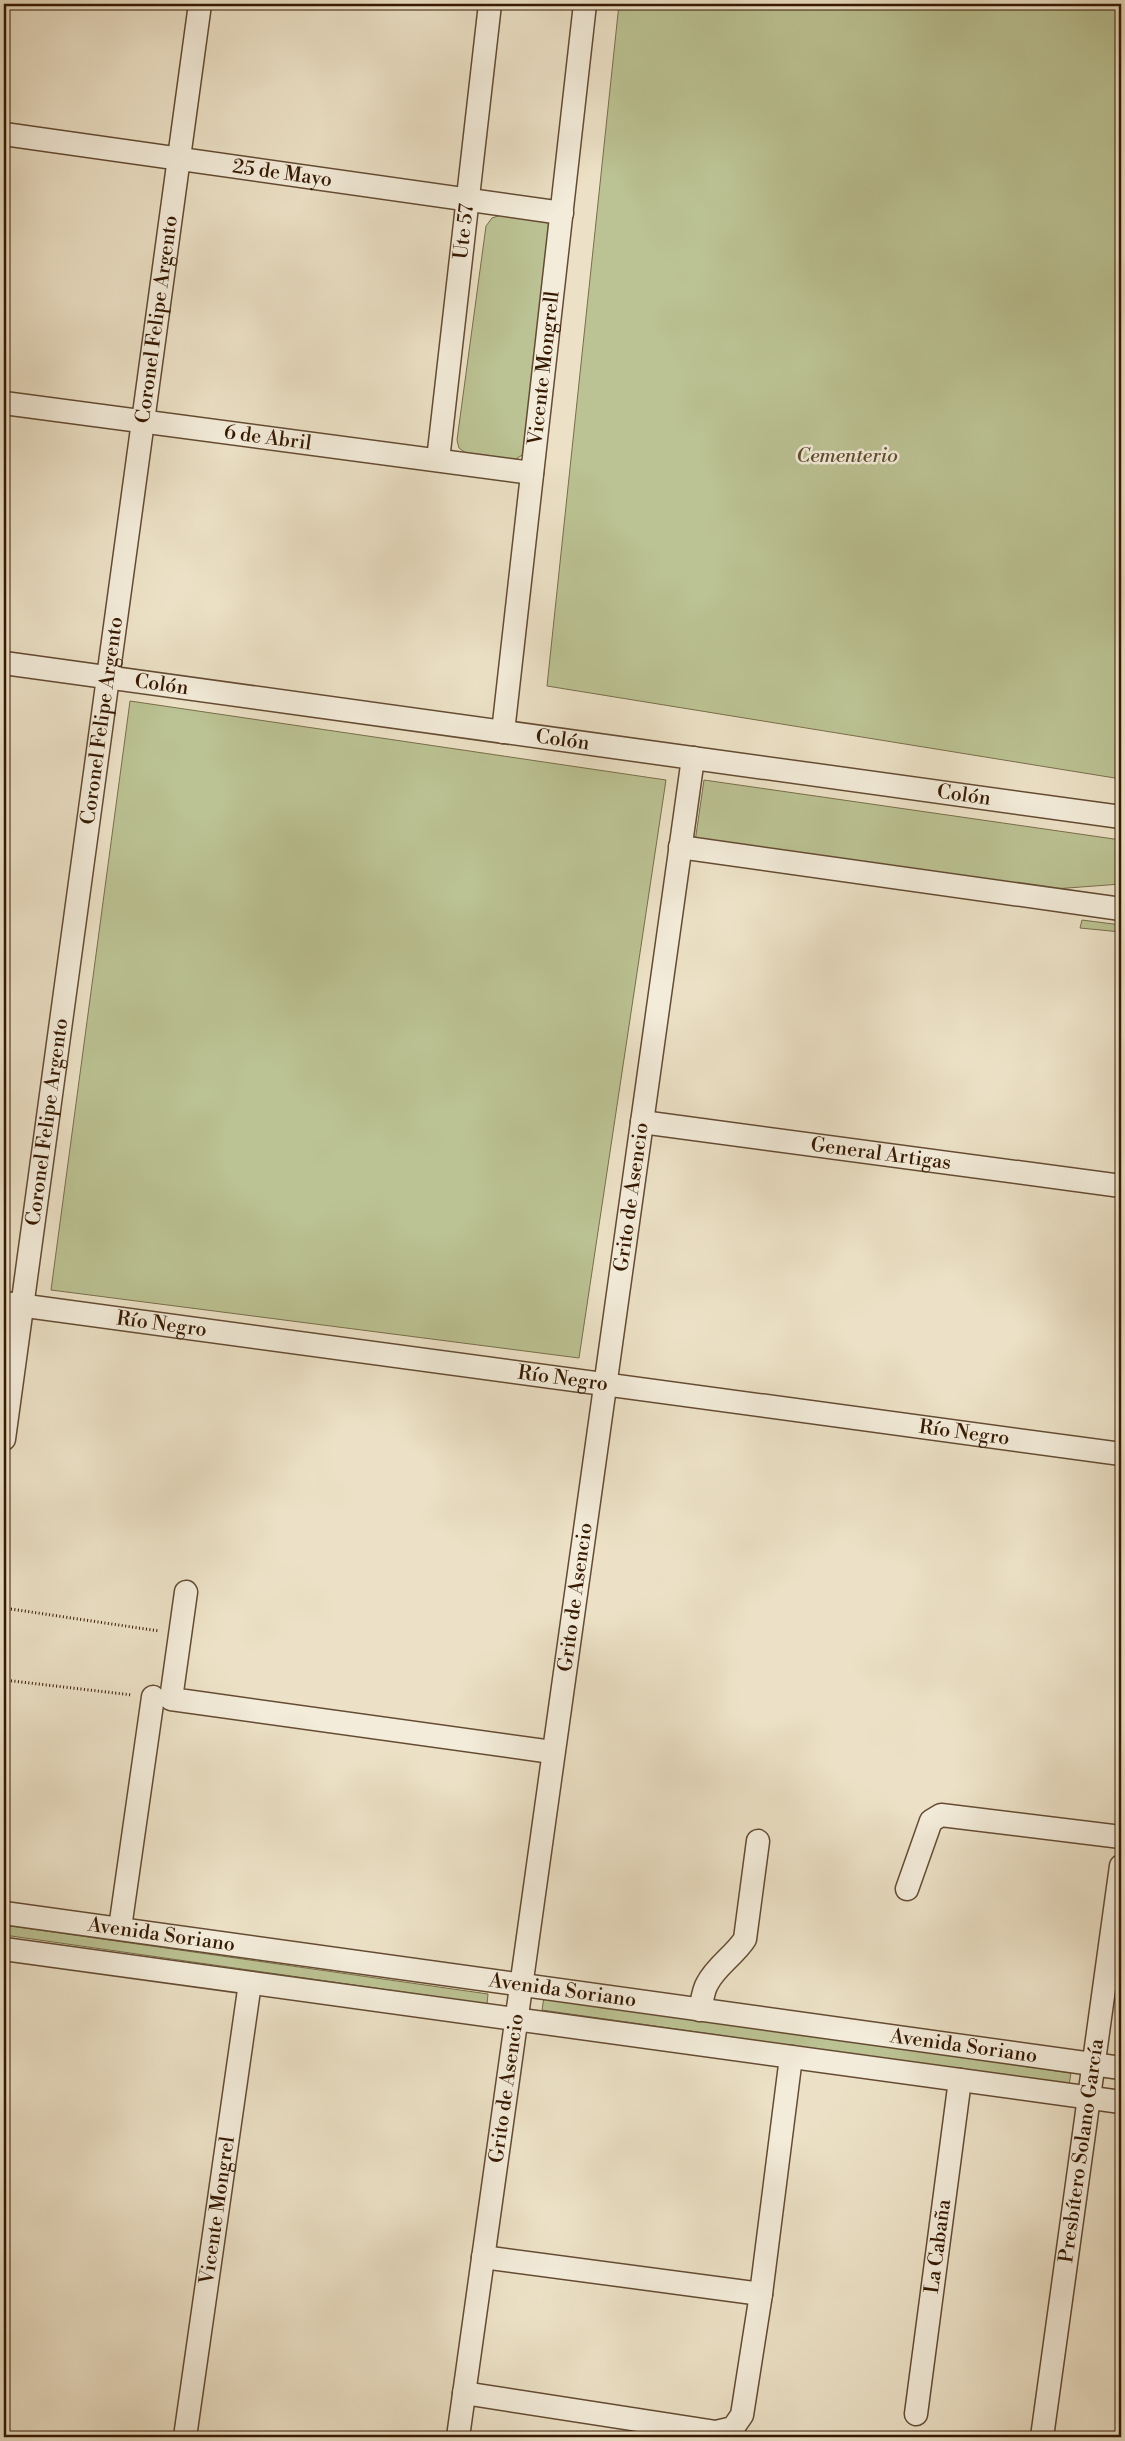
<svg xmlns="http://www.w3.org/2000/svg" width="1125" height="2441" font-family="'Libre Bodoni',serif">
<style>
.green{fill:#bbc293;stroke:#786e4a}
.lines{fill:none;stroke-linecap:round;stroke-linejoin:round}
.minor-casing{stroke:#644b32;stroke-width:25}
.path{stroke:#361901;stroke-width:3;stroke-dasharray:1 2.5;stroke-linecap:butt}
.minor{stroke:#f3ecda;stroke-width:22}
.labels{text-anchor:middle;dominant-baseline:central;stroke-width:5;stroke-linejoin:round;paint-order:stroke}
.street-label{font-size:20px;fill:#361901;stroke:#f3ecda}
.park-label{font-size:20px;font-style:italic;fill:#5e4c2d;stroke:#f3ecda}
</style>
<rect width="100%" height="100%" fill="#ece1c6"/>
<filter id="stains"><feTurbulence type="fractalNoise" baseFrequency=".004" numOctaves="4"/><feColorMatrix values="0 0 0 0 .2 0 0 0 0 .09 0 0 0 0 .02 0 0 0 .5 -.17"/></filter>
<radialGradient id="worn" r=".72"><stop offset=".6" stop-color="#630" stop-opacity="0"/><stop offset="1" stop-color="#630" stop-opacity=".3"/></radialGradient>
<g class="green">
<path d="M619,4H1121V779L547,686Z"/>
<path d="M501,215L544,220L552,226L524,454L514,460L466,453L459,448L457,440L486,226L492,218Z"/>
<path d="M130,701L666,780L579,1358L51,1290Z"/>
<path d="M704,780L1121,840V884L1054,889L695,842Z"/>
<path d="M1082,920L1121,925V932L1080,928Z"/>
<path d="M4,1925L488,1994L487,2004L4,1935Z"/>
<path d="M544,1997L1071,2073L1069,2085L542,2010Z"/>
</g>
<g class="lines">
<g class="minor-casing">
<g id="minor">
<path id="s1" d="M4,134L562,213"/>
<path id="s2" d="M4,403L532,473"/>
<path id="s3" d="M438,460L490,4"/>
<path id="s4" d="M4,663L1121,817"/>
<path id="s5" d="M503,732L585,4"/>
<path d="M680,847L1121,909"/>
<path id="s6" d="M642,1122L1121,1186"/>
<path id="s7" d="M4,1303L1121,1454"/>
<path id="s8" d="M4,1439L200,4"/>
<path d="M186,1592L171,1699L552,1752"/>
<path d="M907,1889L931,1821L941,1815L1121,1837"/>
<path id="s9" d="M4,1913L1121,2068"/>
<path d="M120,1928L153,1697"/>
<path d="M4,1949L1121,2102"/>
<path d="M700,2010C702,2002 703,1991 707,1984C716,1966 734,1956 745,1939L758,1841"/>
<path d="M483,2257L761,2294"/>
<path d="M464,2393L716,2432L733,2428L742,2415L761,2294L791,2057"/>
<path id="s10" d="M916,2414L960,2080"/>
<path id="s11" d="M185,2437L250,1983"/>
<path id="s12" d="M458,2437L693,758"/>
<path id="s13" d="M1042,2437L1121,1866"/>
</g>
</g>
<g class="path">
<path d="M4,1608L159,1631"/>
<path d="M4,1680L132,1695"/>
</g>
<use href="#minor" class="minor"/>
</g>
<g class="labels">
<g class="street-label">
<text stroke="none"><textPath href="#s1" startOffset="281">25 de Mayo</textPath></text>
<text stroke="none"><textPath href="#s3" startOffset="230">Ute 57</textPath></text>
<text stroke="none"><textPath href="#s8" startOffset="1130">Coronel Felipe Argento</textPath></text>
<text stroke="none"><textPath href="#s5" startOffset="366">Vicente Mongrell</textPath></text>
<text stroke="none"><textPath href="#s2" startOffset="266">6 de Abril</textPath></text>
<text stroke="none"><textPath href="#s4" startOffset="159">Colón</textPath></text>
<text stroke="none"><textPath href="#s8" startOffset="725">Coronel Felipe Argento</textPath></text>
<text stroke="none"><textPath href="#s4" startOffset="564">Colón</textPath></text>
<text stroke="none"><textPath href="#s4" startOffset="969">Colón</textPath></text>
<text stroke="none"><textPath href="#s8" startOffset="320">Coronel Felipe Argento</textPath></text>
<text stroke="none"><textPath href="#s6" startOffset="241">General Artigas</textPath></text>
<text stroke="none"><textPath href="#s12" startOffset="1252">Grito de Asencio</textPath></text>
<text stroke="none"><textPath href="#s7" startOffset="159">Río Negro</textPath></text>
<text stroke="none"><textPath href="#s7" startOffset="564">Río Negro</textPath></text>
<text stroke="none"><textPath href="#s7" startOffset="969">Río Negro</textPath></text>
<text stroke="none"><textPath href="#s12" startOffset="848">Grito de Asencio</textPath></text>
<text stroke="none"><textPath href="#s9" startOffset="159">Avenida Soriano</textPath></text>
<text stroke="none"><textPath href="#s9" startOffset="564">Avenida Soriano</textPath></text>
<text stroke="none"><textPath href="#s9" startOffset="969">Avenida Soriano</textPath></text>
<text stroke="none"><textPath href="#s12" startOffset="352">Grito de Asencio</textPath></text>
<text stroke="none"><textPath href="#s13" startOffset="289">Presbítero Solano García</textPath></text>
<text stroke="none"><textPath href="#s11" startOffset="229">Vicente Mongrel</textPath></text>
<text stroke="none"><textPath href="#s10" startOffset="169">La Cabaña</textPath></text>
</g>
<g class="park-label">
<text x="847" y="456">Cementerio</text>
</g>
</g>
<rect width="1125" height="2441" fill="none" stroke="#ece1c6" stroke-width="20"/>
<rect x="5" y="5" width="1115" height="2431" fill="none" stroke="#361901" stroke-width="2.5"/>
<rect x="10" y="10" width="1105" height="2421" fill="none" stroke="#361901"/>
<rect width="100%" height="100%" filter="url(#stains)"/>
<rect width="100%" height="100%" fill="url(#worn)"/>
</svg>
